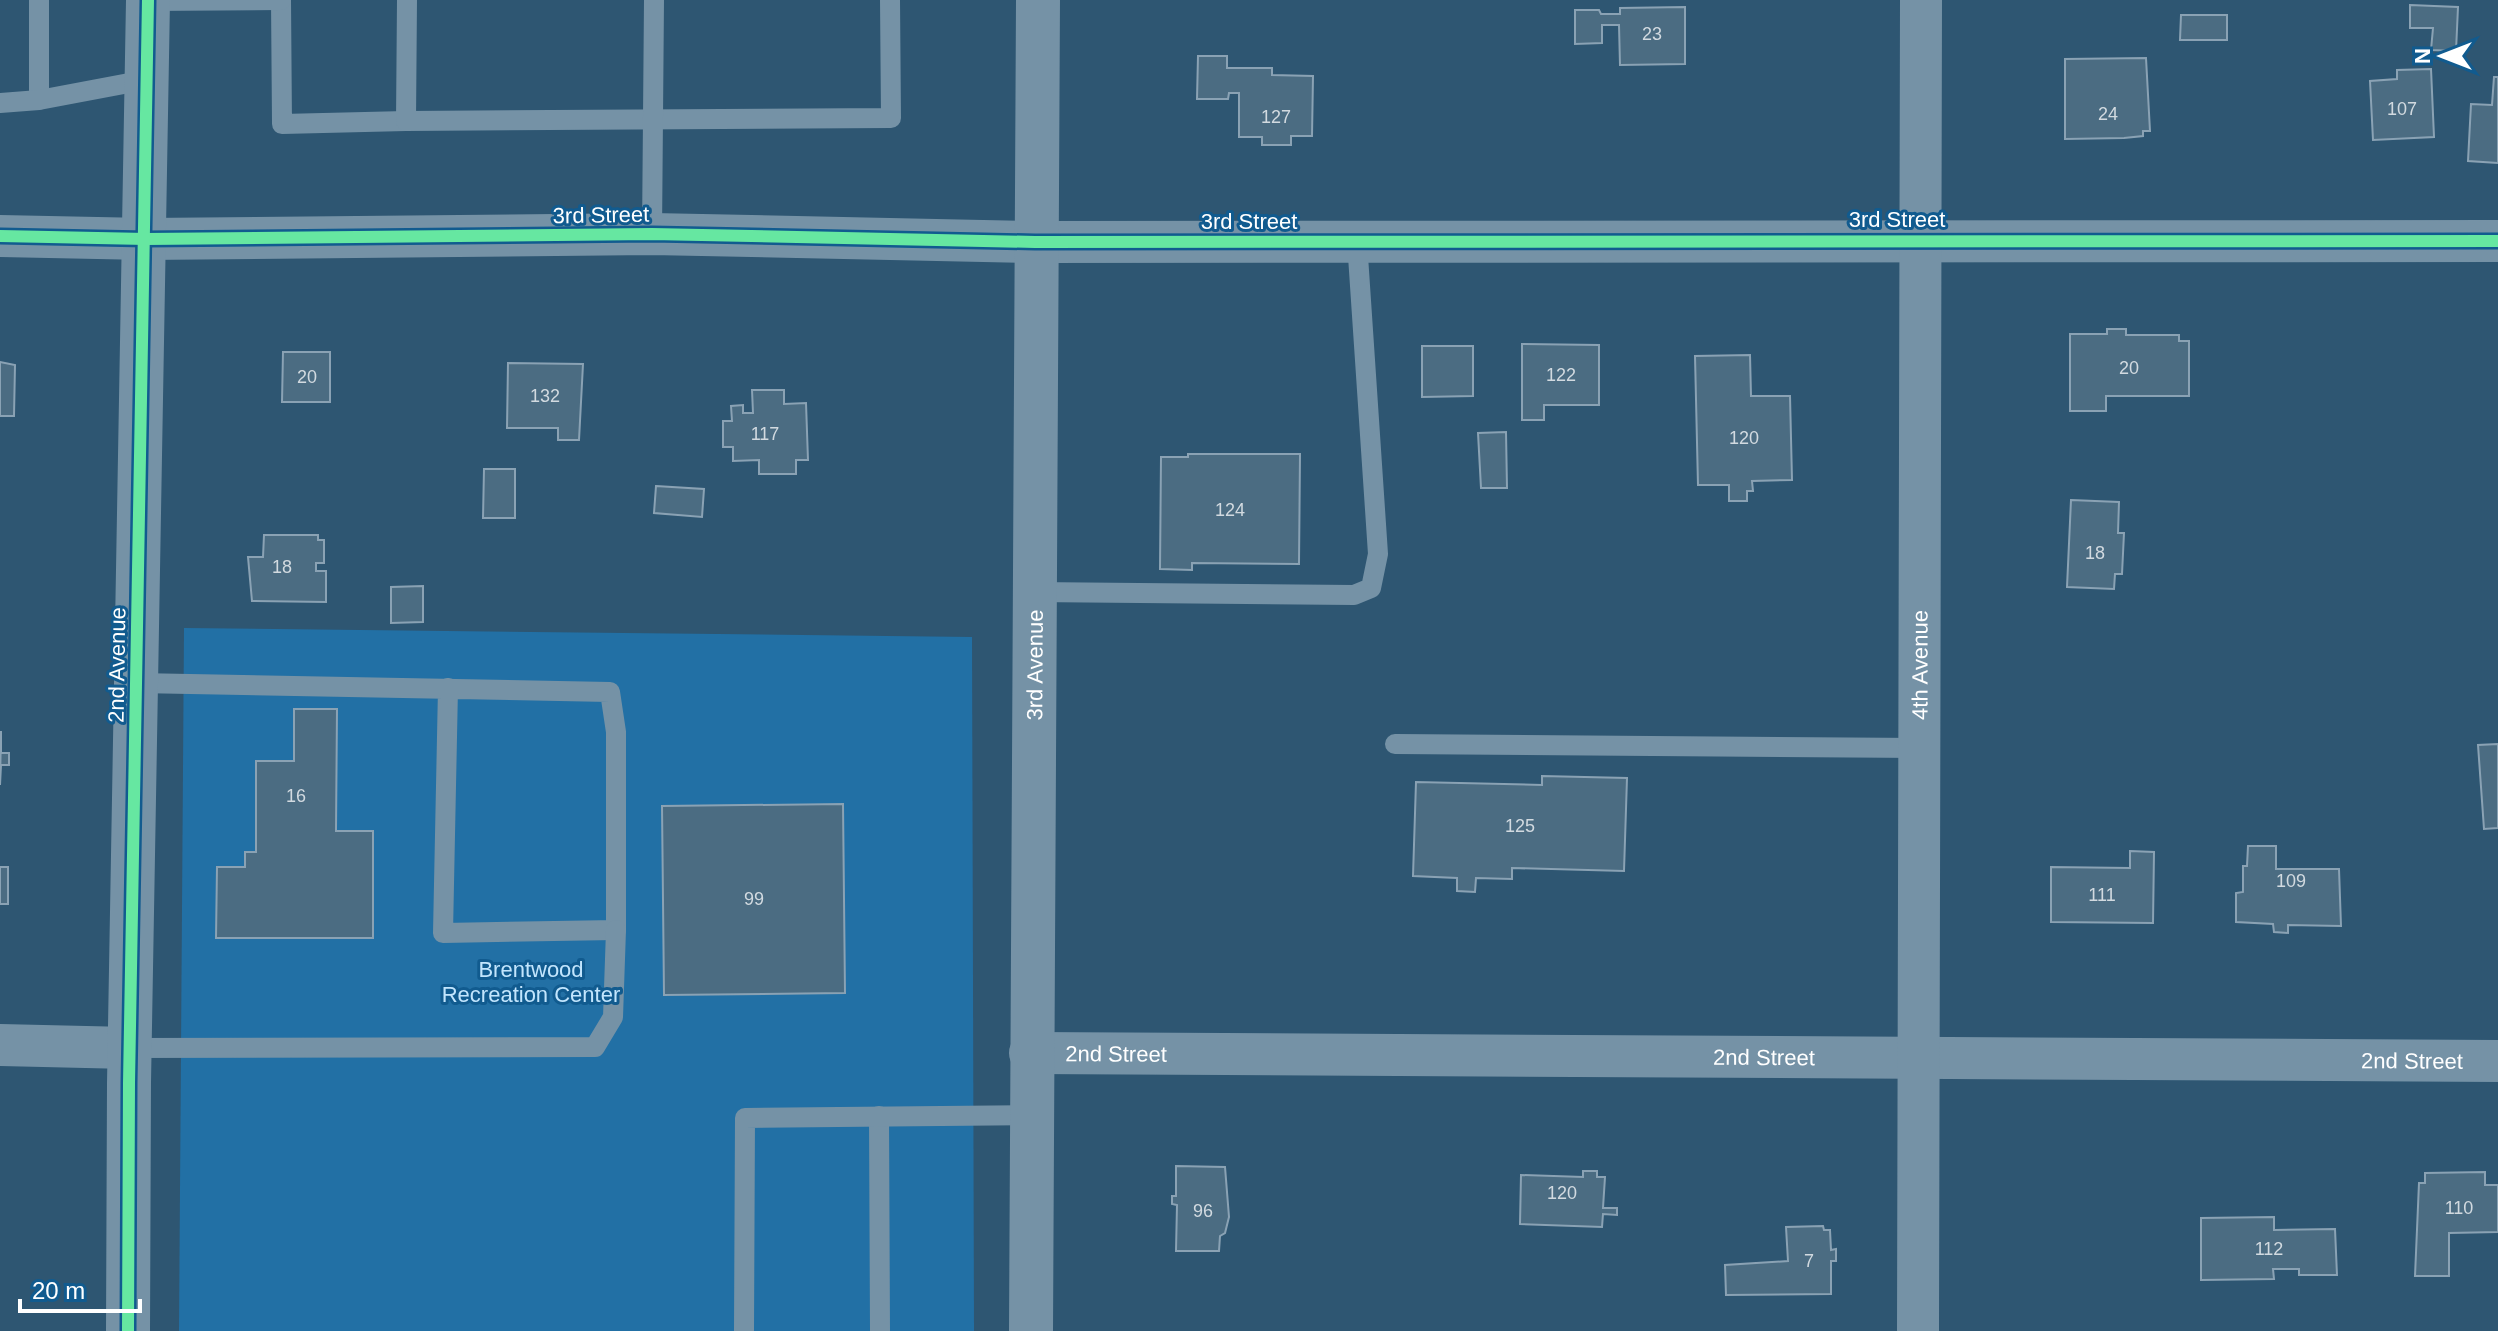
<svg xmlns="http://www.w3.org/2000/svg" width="2498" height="1331" font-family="Helvetica,sans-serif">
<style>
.green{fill:#2270a5}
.building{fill:#4b6c82;stroke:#8aa2b4;stroke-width:2}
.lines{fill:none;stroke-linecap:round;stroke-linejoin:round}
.service{stroke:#7592a6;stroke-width:20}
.minor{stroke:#7592a6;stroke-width:42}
.tertiary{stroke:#7592a6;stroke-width:44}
.cycleway-casing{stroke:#115b8f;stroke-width:17}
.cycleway{stroke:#66e7a1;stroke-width:12}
.labels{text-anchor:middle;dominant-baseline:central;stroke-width:6;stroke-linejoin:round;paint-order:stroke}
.number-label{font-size:18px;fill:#d2dae0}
.street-label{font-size:22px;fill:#fff;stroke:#115b8f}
.park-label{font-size:22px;fill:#c2e5fd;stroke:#115b8f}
</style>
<rect width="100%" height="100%" fill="#2e5672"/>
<path class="green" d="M184,628L972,637L974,1331H179Z"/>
<g class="building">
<path d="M2410,5L2458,7L2456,51L2431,50L2433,28H2410Z"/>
<path d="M1685,7V64L1620,65L1619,25H1602V43L1575,44V10H1599L1601,14H1620V8Z"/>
<path d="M2181,15H2227V40H2180Z"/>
<path d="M1198,56H1227V68H1272V75L1313,76L1312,136H1291V145H1262V137H1239V93H1229L1228,99H1197Z"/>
<path d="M2146,58L2150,131H2143V136L2124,138L2065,139V59Z"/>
<path d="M2431,69L2434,137L2373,140L2370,81L2397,79V70Z"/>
<path d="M2494,77H2498V163L2468,161L2471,104L2492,105Z"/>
<path d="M2107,329H2126V335H2179V341H2189V396H2106V411H2070V334H2107Z"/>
<path d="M1522,344L1599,345V405H1544V420H1522Z"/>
<path d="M1422,346H1473V396L1422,397Z"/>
<path d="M283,352H330V402H282Z"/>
<path d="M1750,355L1751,396H1790L1792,480L1752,481L1753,491H1747V501H1729V485H1698L1695,356Z"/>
<path d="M0,362L15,365L14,416H0Z"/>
<path d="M508,363L583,364L579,440H558V428H507Z"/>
<path d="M752,390H784V404L806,403L808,460H796V474H759V460L733,461V447H723V421H732L731,406L743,405V413H753Z"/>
<path d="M1506,432L1507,488H1481L1478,433Z"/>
<path d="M1188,454H1300L1299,564L1192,563V570L1160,569L1161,457H1188Z"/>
<path d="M484,469H515V518H483Z"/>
<path d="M656,486L704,489L702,517L654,513Z"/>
<path d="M2071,500L2119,502L2118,533H2124L2122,574H2115L2114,589L2067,587Z"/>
<path d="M264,535H318V540H324V563H316V571H326V602L252,601L248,557H263Z"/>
<path d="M423,586V622L391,623V587Z"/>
<path d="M294,709H337L336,831H373V938H216L217,867H245V852H256V761H294Z"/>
<path d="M1,731V753H9V765H1L0,785Z"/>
<path d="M2498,744V828L2484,829L2478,745Z"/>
<path d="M1542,776L1627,778L1624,871L1512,868V879L1476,878L1475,892L1457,891V878L1413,876L1416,782L1542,785Z"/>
<path d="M843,804L845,993L664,995L662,806Z"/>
<path d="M2248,846H2276V869H2339L2341,926L2288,925V933L2274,932L2273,924L2236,922V893L2243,892V866H2247Z"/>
<path d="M2130,851L2154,852L2153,923L2051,922V867L2130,868Z"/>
<rect x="0" y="867" width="8" height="37"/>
<path d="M1176,1166L1225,1167L1229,1217L1225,1233L1220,1236L1219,1251H1176L1177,1205L1172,1204V1196H1176Z"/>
<path d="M1583,1171H1597V1177H1605L1603,1208H1617V1215L1603,1214L1602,1227L1520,1224L1521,1175L1583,1177Z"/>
<path d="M2485,1172V1185H2498V1232L2449,1233V1276H2415L2419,1183H2425V1173Z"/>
<path d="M2274,1217V1230L2335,1229L2337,1275H2299V1269H2273L2274,1279L2201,1280V1218Z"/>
<path d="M1823,1226L1824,1230H1830L1831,1250L1836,1249V1261H1831V1294L1726,1295L1725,1265L1788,1261L1786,1227Z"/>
</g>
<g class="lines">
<g class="service">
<path d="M39,0V100"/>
<path d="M281,0L282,124L406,121"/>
<path d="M407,0L406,121L891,118L890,0"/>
<path d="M148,1L281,0"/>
<path d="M0,103L39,100L145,80"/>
<path d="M652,234L654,0"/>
<path d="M1033,592L1354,595L1371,588L1378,554L1357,241"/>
<path d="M137,683L610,692L616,732V930L443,933L448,688"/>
<path d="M1395,744L1921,748"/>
<path d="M129,1048L595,1047L613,1017L616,930"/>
<path d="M879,1116L880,1331"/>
<path d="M744,1331L745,1118L1030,1115"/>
</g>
<g class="minor">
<path d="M0,236L146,239L652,234L1035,242L2498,241"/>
<path d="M0,1045L129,1048"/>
<path id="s1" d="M1030,1053L2498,1061"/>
<path id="s2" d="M1918,1331L1921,0"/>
</g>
<g class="tertiary">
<path d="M128,1331L129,1083L148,0"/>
<path id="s3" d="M1031,1331L1038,0"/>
</g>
<g class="cycleway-casing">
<g id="cycleway">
<path d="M0,236L146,239L652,234L1035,242L2498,241"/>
<path d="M128,1331L129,1083L148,0"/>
</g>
</g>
<use href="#cycleway" class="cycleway"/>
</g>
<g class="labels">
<g class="number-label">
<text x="1652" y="34">23</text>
<text x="2402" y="109">107</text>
<text x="2108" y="114">24</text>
<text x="1276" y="117">127</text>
<text x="2129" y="368">20</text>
<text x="1561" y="375">122</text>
<text x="307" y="377">20</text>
<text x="545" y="396">132</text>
<text x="765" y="434">117</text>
<text x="1744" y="438">120</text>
<text x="1230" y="510">124</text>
<text x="2095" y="553">18</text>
<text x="282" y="567">18</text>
<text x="296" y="796">16</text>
<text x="1520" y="826">125</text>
<text x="2291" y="881">109</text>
<text x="2102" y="895">111</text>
<text x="754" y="899">99</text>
<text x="1562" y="1193">120</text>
<text x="2459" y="1208">110</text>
<text x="1203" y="1211">96</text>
<text x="2269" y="1249">112</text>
<text x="1809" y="1261">7</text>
</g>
<g class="street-label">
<text transform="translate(601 215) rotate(-1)">3rd Street</text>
<text x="1897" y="219">3rd Street</text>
<text x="1249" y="221">3rd Street</text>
<text transform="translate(117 665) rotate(-89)">2nd Avenue</text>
<text stroke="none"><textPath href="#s3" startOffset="666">3rd Avenue</textPath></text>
<text stroke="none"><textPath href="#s2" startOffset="666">4th Avenue</textPath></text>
<text stroke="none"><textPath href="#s1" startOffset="86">2nd Street</textPath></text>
<text stroke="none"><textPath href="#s1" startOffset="734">2nd Street</textPath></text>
<text stroke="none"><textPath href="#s1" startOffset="1382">2nd Street</textPath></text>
</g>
<g class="park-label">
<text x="531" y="969">Brentwood<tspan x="531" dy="25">Recreation Center</tspan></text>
</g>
</g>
<g transform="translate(2442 56) rotate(270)" stroke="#115b8f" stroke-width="6" paint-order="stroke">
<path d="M0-6L14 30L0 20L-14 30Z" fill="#ffffff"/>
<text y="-12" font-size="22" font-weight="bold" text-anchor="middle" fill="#ffffff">N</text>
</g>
<path d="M20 1299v12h120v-12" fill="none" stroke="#ffffff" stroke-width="4"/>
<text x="32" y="1299" font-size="24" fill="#ffffff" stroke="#115b8f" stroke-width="6" paint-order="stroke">20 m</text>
</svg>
